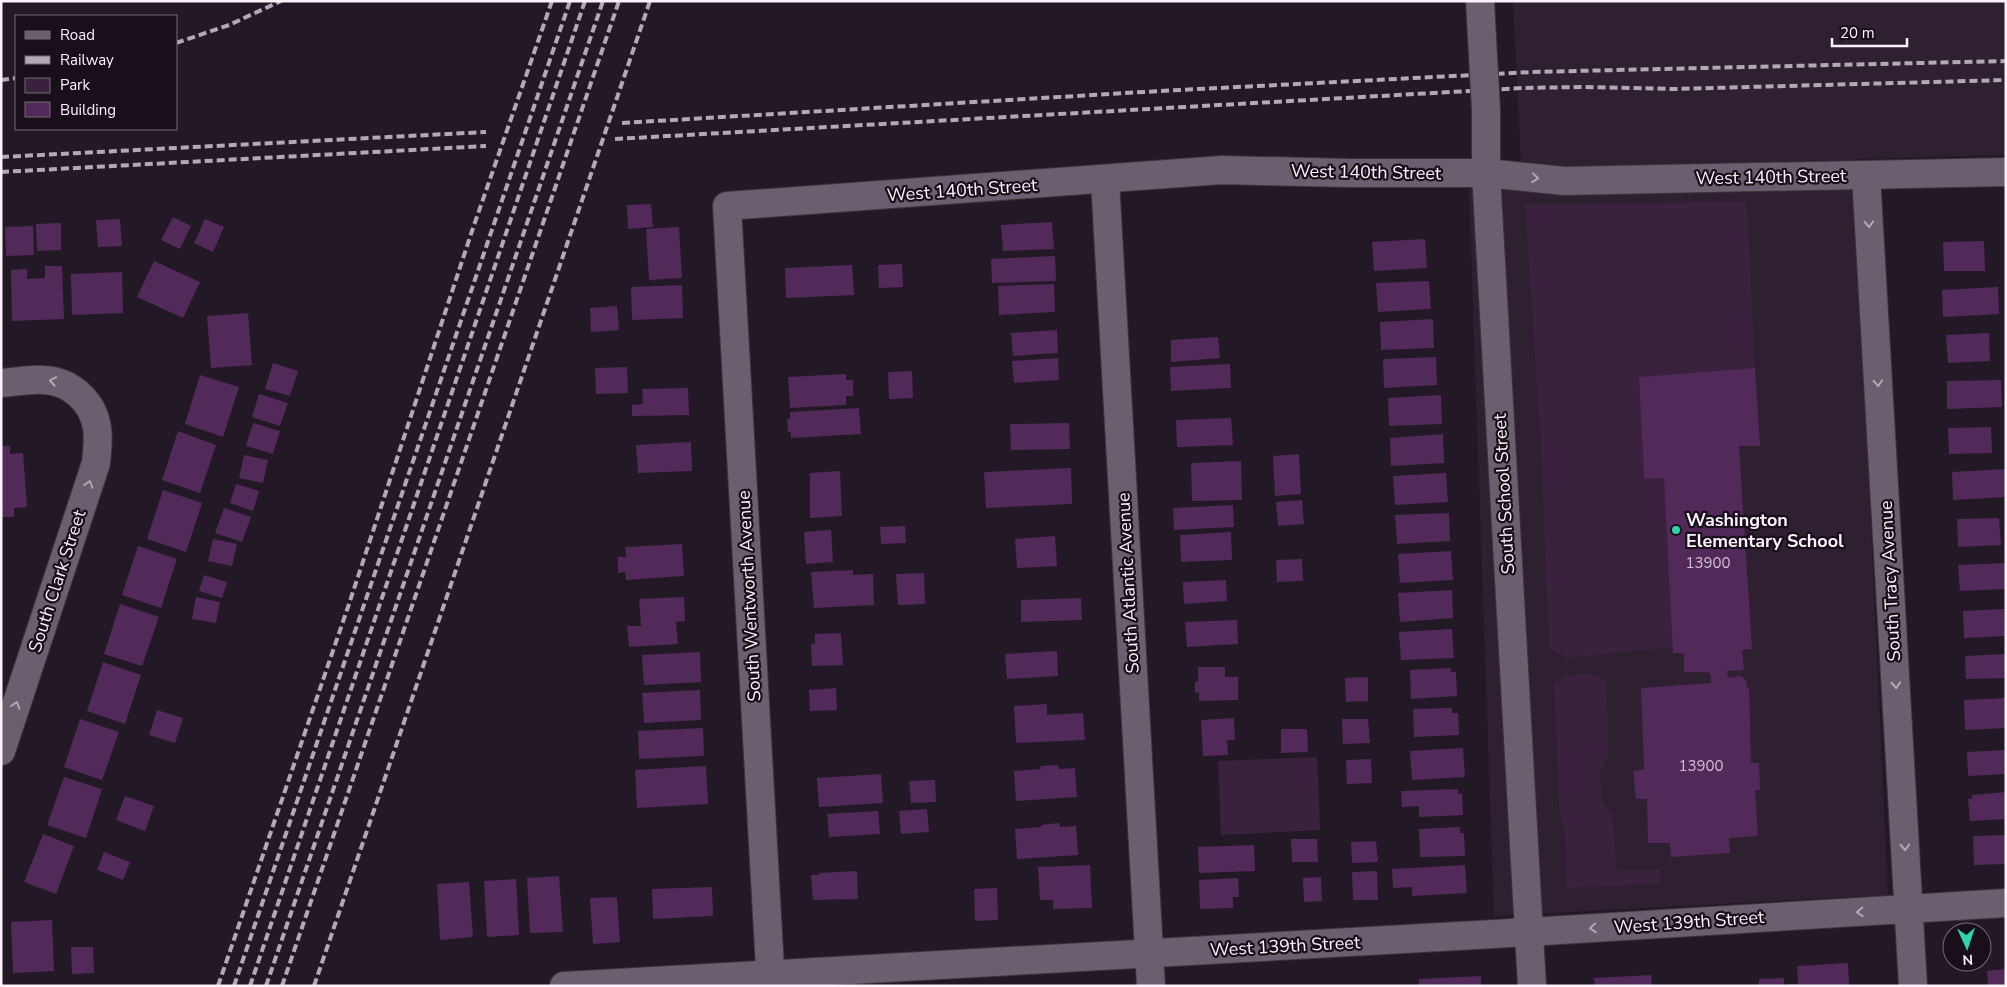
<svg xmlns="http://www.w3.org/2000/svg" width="2007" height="987" font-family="'Nunito Sans',sans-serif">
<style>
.built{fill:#2e1f31}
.green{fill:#3a223f}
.building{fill:#522a5a}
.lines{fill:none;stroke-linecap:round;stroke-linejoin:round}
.minor-casing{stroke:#3c343d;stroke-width:30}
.minor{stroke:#6b5e6e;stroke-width:28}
.rail{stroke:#b2a9b4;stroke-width:4;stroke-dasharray:8 4;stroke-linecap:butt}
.minor-bridge-casing{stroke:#3c343d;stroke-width:30;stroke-linecap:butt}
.minor-bridge{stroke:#6b5e6e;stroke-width:28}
.oneway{stroke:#b2a8b4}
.poi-dot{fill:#2ed4ab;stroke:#190f1b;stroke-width:2}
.labels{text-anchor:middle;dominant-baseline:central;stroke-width:4.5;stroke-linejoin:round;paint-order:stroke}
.number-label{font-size:15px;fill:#d0c0d3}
.street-label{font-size:18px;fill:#faf2fb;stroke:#190f1b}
.poi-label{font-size:18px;font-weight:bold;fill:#faf2fb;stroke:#190f1b;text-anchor:start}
</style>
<rect width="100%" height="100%" fill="#231825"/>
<path class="built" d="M1513,1H2006V155L1854,159L1888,895L1494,916L1468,161L1521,165Z"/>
<g class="green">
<path d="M1747,202L1755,368L1639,377L1644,479L1664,478L1673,647L1567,658L1549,648L1541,448L1525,204Z"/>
<path d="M1595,674L1606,682L1609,754L1600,772L1603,803L1612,813L1617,871L1660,869V884L1567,888L1565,834L1559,805L1554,682L1559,681L1565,675Z"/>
<path d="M1317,757L1320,830L1221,835L1218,761Z"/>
</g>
<g class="building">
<path d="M651,204L653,227L628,229L627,205Z"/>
<path d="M173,217L191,226L180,249L161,240Z"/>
<path d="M120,219L122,246L98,247L96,220Z"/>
<path d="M205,219L224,227L213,252L194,243Z"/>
<path d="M1052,222L1054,249L1003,251L1001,225Z"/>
<path d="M61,223V250L37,251L36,224Z"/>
<path d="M33,226L34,255L6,256L5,227Z"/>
<path d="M679,227L682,278L649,280L646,229Z"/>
<path d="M1425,239L1427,268L1374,271L1372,242Z"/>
<path d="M1984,241L1985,271H1944L1943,242Z"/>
<path d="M1055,256L1056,281L992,283L991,259Z"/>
<path d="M154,261L200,282L183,318L137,297Z"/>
<path d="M902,264L903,287L879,288L878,265Z"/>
<path d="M852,265L854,295L786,298L785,268Z"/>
<path d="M45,266H62L64,319L12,321L11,270L27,269V279L45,278Z"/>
<path d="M122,272L123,313L72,315L71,274Z"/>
<path d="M1429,281L1431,309L1378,312L1376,283Z"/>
<path d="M1054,284L1055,312L999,315L998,286Z"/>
<path d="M682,285L683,318L632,320L631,287Z"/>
<path d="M1998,287L1999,314L1943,317L1942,290Z"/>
<path d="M617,306L619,330L591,332L590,308Z"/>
<path d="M248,313L252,365L211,368L207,316Z"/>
<path d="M1433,319L1434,348L1381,350L1380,322Z"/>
<path d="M1057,330L1058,353L1013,356L1011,333Z"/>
<path d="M1989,333L1990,361L1948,363L1946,335Z"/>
<path d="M1218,337L1220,358L1171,362V340Z"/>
<path d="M1436,357L1437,385L1384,388L1383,359Z"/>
<path d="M1058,358L1059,380L1014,383L1012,361Z"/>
<path d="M273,363L298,371L290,396L265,389Z"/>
<path d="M1230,364L1231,388L1171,391L1170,367Z"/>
<path d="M627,367L628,393L596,394L595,368Z"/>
<path d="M1755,368L1760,446H1739L1752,649L1742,650L1744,670L1727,671L1728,678L1741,676L1746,681L1747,688L1749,687L1751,763H1759L1760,790H1755L1758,836L1729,838L1730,853L1671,857L1670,843H1648L1647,799H1636L1633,771L1644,769L1641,688L1711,683V675L1708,672H1684V653H1673L1664,478L1644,479L1639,377Z"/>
<path d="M912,371L913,398L889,399L888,372Z"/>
<path d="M846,374V380H853V396H846V405L790,408L788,377Z"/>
<path d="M200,375L239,387L223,437L185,424Z"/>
<path d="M2001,380L2002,407L1947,409V381Z"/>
<path d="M688,388L689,415L632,416V405L643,404L642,389Z"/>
<path d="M259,394L288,403L280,426L252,417Z"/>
<path d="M1441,395L1442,424L1389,426L1388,398Z"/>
<path d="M859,408L861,434L791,438V432H788L787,419H790V412Z"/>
<path d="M1231,418L1233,445L1177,447L1176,420Z"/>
<path d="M253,423L280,431L273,454L246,446Z"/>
<path d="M1069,423L1070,449L1011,450L1010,424Z"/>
<path d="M1991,427L1992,453L1949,454L1948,428Z"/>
<path d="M178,431L216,445L200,493L162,480Z"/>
<path d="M1443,434L1444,463L1391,466L1390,438Z"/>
<path d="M691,442L692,471L638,473L636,445Z"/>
<path d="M1,446H10V454L23,453L27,507L14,508V517H1Z"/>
<path d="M1299,454L1301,494L1275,496L1273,456Z"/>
<path d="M244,455L268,460L263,483L239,478Z"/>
<path d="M1241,461L1242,500L1192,501L1191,463Z"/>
<path d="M1071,468L1072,504L986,508L984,472Z"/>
<path d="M2006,469V497L1953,500L1952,472Z"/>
<path d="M840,471L842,516L810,518V473Z"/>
<path d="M1446,473L1448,502L1395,505L1393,476Z"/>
<path d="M236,484L259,491L253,511L230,503Z"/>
<path d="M163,490L202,503L186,552L147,539Z"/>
<path d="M1302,500L1304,524L1278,526L1276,502Z"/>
<path d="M1233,505L1234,527L1174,530L1173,508Z"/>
<path d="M224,508L251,517L242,542L215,533Z"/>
<path d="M1449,513L1450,541L1397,544L1395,515Z"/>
<path d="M1999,518L2001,545L1958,547L1957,519Z"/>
<path d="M905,526L906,543L881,544L880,527Z"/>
<path d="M831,530L833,562L806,564L804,532Z"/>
<path d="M1231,532L1232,560L1181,562L1180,535Z"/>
<path d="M1055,536L1057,566L1017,568L1015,539Z"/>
<path d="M213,539L237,544L232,566L208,561Z"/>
<path d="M682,544L684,576L626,580L625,572L618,573V557H626L625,547Z"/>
<path d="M138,546L177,559L161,608L122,595Z"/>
<path d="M1451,551L1453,580L1400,583L1398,554Z"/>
<path d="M1302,559L1303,581L1277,582L1276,560Z"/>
<path d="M2006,563V589L1960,591L1958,565Z"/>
<path d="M853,570V575L873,574L874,605L814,608L811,572Z"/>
<path d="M924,573L925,604L898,605L896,574Z"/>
<path d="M204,575L227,582L222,598L199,591Z"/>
<path d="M1226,580L1227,601L1184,604L1183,582Z"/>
<path d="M1452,590L1453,618L1400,622L1398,593Z"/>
<path d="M196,597L220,602L216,623L192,619Z"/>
<path d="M684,597L685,621L676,622L678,644L629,647L627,626H641L639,599Z"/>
<path d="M1081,598L1082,620L1021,622V600Z"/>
<path d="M120,604L159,617L142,666L104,654Z"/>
<path d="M2004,609L2005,636L1964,638L1963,611Z"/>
<path d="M1237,620L1238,644L1187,647L1185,622Z"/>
<path d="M1452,629L1454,658L1401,660L1399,632Z"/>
<path d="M841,633L843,665L812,666L811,644H815V634Z"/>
<path d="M1057,651L1058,676L1007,679L1005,654Z"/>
<path d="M700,652L701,682L644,685L642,655Z"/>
<path d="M2006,654V678L1966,679L1965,656Z"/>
<path d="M103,662L141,675L125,724L87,711Z"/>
<path d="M1198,667H1225V677H1238V700L1199,701V692L1195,693V682L1198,681Z"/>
<path d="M1451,668V672H1456L1457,696L1411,699L1410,670Z"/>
<path d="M1368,677V701L1346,702L1345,678Z"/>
<path d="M836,688L837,710L810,711L809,690Z"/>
<path d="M700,690L701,720L644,723L642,693Z"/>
<path d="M2006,698V728L1965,730L1964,700Z"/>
<path d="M1047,704V715L1083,713L1085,740L1016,743L1014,706Z"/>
<path d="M1452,708V713H1458L1459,735L1414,737L1413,709Z"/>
<path d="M157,710L183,718L175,743L149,735Z"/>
<path d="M1234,718L1235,740H1227L1228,755L1203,756L1201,720Z"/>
<path d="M80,719L119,732L102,780L64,767Z"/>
<path d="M1342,719H1368L1370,743L1343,744Z"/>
<path d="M703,728L704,756L639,759L638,731Z"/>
<path d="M1281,729H1307L1308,752L1281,753Z"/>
<path d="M1463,748L1465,777L1412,780L1410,751Z"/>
<path d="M2006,750V774L1968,776L1967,752Z"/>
<path d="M1371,759L1372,783L1347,784L1346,760Z"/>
<path d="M1058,765L1059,769L1075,768L1077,797L1016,801L1014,771L1041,769L1040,766Z"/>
<path d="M706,766L708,804L637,808L635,770Z"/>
<path d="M881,774L883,803L819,807L817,778Z"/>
<path d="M64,777L102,789L86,838L47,825Z"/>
<path d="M935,780L936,802L911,803L909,781Z"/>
<path d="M1458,789V794L1462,793L1463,815L1419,817V806L1402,807L1401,791Z"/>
<path d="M2006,792V819L1970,821L1968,799H1972V795Z"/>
<path d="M125,796L154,806L145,831L116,820Z"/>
<path d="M927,809L929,832L901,834L899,811Z"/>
<path d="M878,811L880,834L829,837L827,814Z"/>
<path d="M1059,823L1060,827L1076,826L1078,855L1017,859L1015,829L1041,827V825Z"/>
<path d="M1460,827V833H1464L1465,856L1420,857L1419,829Z"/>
<path d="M43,834L74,846L56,894L24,882Z"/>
<path d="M2006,835V864L1974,865L1973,836Z"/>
<path d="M1291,839H1317L1318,862H1292Z"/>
<path d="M1376,841L1378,862L1352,863L1351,842Z"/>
<path d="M1254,845L1255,871L1199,873L1198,847Z"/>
<path d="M104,852L130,862L123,880L97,870Z"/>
<path d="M1090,865L1092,908L1053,909V900H1040L1038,867Z"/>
<path d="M1465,865L1467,893L1412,896V887L1393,888L1392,869Z"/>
<path d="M857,871L858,899L813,900L811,875H819V873Z"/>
<path d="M1377,871L1378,900H1353L1352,872Z"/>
<path d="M559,876L563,932L530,933L527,878Z"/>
<path d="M1321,877L1322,901L1304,902L1303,878Z"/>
<path d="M1238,878L1239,897H1233V908L1200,909L1199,880Z"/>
<path d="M516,879L519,935L487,937L484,881Z"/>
<path d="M469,882L473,937L440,940L437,884Z"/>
<path d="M712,887L713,916L653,919L652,889Z"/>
<path d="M997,888L998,920L975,921L974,889Z"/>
<path d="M617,897L620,942L593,944L590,898Z"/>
<path d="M52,920L54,971L13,973L11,922Z"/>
<path d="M71,947H93L94,973L72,974Z"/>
<path d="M1848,963L1849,986H1788V984H1798L1797,966Z"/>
<path d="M2006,969V986H1988L1987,971Z"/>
<path d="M1651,975L1652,986H1595L1594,978Z"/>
<path d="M1481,976V986H1419V979Z"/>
<path d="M1784,978V986H1759V979Z"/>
</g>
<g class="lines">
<g class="minor-casing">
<g id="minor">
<path d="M1486,110V173L1532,986"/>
<path d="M1866,175L1913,986"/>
<path d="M1105,180L1151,986"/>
<path d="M1,383C15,382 30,379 44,380C70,381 93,401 97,428C99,439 97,451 96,463L1,751"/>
<path d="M564,986L1494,934L2006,903"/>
<path d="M771,986L727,206L1222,170L1350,173H1486L1564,181L2006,172"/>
</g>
</g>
<use href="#minor" class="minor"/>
<g class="rail">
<path d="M176,43L229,25L281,1"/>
<path d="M1,80L16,78"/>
<path d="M622,123L1160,91L1532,72L2006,61"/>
<path d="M615,139L1522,88L1583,87L1675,89L2006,80"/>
<path d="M1,157L486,132"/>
<path d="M1,172L486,146"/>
<path d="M218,986L348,607L472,231L552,1"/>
<path d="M234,986L570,1"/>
<path d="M250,986L585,1"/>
<path d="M266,986L603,1"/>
<path d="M282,986L619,1"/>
<path d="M314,986L650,1"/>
</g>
<g class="minor-bridge-casing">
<path id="minor-bridge" d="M1480,1L1486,110"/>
</g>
<use href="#minor-bridge" class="minor-bridge"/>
</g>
<defs><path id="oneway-chevron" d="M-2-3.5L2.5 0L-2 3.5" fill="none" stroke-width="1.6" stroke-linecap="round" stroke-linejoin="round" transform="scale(1.25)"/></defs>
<g class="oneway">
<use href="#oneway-chevron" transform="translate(1535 178) rotate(6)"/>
<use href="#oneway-chevron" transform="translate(1869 224) rotate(87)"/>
<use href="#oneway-chevron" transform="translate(53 381) rotate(-170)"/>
<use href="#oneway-chevron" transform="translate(1878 383) rotate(87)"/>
<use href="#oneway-chevron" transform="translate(89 484) rotate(-72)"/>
<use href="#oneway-chevron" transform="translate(1896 685) rotate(87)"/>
<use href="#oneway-chevron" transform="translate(16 705) rotate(-72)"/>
<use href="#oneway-chevron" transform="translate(1905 847) rotate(87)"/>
<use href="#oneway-chevron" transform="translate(1860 912) rotate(177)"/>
<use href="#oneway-chevron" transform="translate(1593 928) rotate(176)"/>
</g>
<circle class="poi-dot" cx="1676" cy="530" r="5"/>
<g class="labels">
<g class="number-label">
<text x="1708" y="563">13900</text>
<text x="1701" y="766">13900</text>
</g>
<g class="street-label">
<text transform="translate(1366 172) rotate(1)">West 140th Street</text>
<text transform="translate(1771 177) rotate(-1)">West 140th Street</text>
<text transform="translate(962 190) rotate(-4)">West 140th Street</text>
<text transform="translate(1504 494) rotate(-93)">South School Street</text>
<text transform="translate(57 581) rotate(-72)">South Clark Street</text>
<text transform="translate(1890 581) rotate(-93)">South Tracy Avenue</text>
<text transform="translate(1128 583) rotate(-93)">South Atlantic Avenue</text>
<text transform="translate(749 596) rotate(-93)">South Wentworth Avenue</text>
<text transform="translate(1689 922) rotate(-4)">West 139th Street</text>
<text transform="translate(1285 946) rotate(-3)">West 139th Street</text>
</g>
<g class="poi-label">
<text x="1686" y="520">Washington<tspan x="1686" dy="21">Elementary School</tspan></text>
</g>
</g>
<rect width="2007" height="987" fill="none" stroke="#faf2fb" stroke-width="5"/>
<rect x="15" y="15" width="162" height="115" fill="#190f1b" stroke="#736a75"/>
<rect x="25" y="31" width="25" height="8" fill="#6b5e6e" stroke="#736a75"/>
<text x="60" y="40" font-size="15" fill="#faf2fb">Road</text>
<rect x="25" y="56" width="25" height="8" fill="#b2a9b4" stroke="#736a75"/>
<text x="60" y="65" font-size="15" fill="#faf2fb">Railway</text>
<rect x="25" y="78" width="25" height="15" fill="#3a223f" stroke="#736a75"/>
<text x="60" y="90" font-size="15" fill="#faf2fb">Park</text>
<rect x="25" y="102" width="25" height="15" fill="#522a5a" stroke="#736a75"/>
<text x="60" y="115" font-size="15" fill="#faf2fb">Building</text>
<g transform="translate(1967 947) rotate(177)"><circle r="24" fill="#190f1b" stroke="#736a75"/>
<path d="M0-4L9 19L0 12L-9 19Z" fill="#2ed4ab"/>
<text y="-8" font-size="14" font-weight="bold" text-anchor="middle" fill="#faf2fb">N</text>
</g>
<path d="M1832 38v8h75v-8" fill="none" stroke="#faf2fb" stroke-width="2.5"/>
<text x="1840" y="38" font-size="15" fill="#faf2fb" stroke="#190f1b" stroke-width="4" paint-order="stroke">20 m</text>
</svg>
